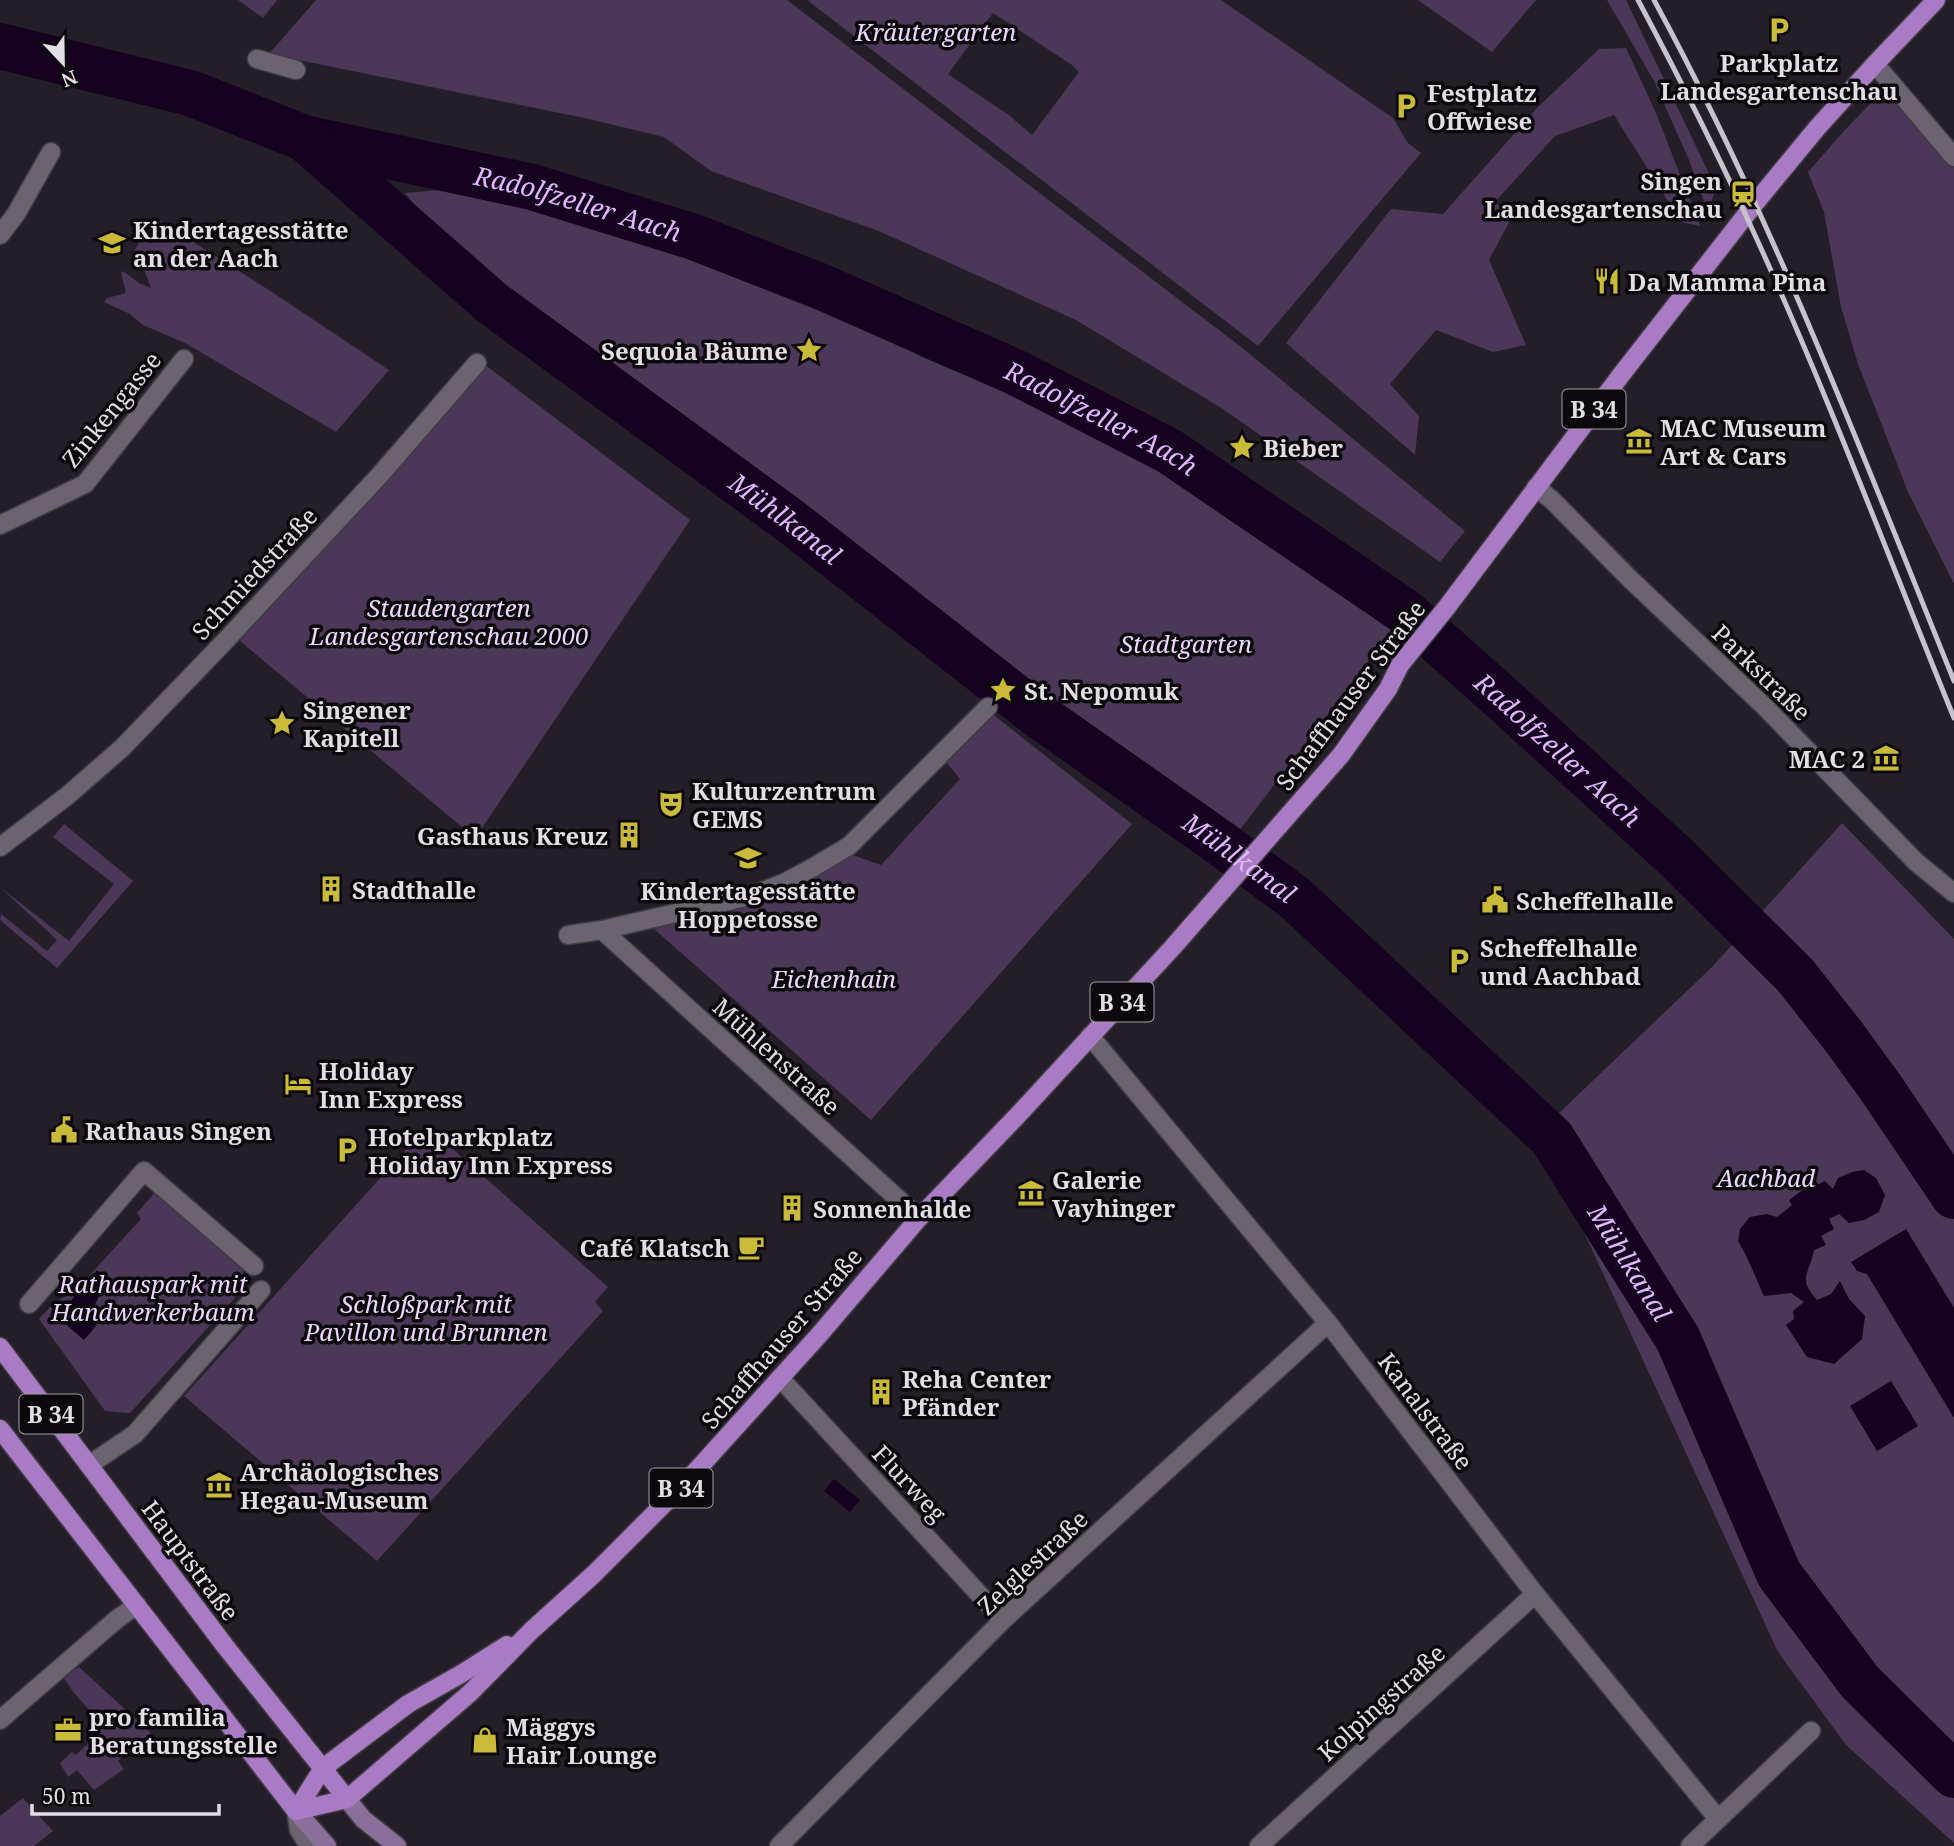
<svg xmlns="http://www.w3.org/2000/svg" width="1954" height="1846" font-family="'Noto Serif',serif">
<style>
.green{fill:#4b3757;fill-rule:evenodd}
.water{fill:#150120}
.lines{fill:none;stroke-linecap:round;stroke-linejoin:round}
.river{stroke:#150120;stroke-width:46}
.minor-casing{stroke:#403b43;stroke-width:21}
.secondary-casing{stroke:#403b43;stroke-width:21}
.primary-casing{stroke:#403b43;stroke-width:21}
.minor{stroke:#6b6470;stroke-width:18}
.secondary{stroke:#8a6f9a;stroke-width:18}
.primary{stroke:#a97bc5;stroke-width:18}
.rail{stroke:#c7c3ca;stroke-width:5}
.labels{text-anchor:middle;dominant-baseline:central;stroke-width:7;stroke-linejoin:round;paint-order:stroke}
.shield{fill:#0c090d;stroke:#a29ea4;stroke-width:2}
.shield-label{font-size:23px;font-weight:bold;fill:#e2dee5}
.park-label{font-size:24px;font-style:italic;fill:#efd6ff;stroke:#0c090d}
.poi-label{font-size:24px;font-weight:bold;fill:#e2dee5;stroke:#0c090d;text-anchor:start}
.street-label{font-size:24px;fill:#e2dee5;stroke:#0c090d}
.water-label{font-size:26px;font-style:italic;fill:#e1b8fb;stroke:#0c090d}
</style>
<rect width="100%" height="100%" fill="#241e28"/>
<g class="green">
<path d="M238,0H277L263,18Z"/>
<path d="M316,0H787L1245,350L1465,531L1440,562L1223,409L1076,320L881,232L711,171L664,137L589,119L269,54Z"/>
<path d="M807,0H1221L1393,118L1408,143L1421,153L1258,346ZM993,13L1072,65L1079,72L1032,135L1010,116L948,74Z"/>
<path d="M1418,0H1536L1492,52Z"/>
<path d="M1607,0H1626L1716,188L1708,212L1689,160L1654,81Z"/>
<path d="M1626,48L1656,113L1700,226L1681,222L1614,115L1555,136L1495,202L1512,217L1489,260L1526,345L1493,352L1436,330L1390,384L1419,416L1415,455L1286,343L1391,209L1443,214L1537,108L1599,49Z"/>
<path d="M1891,82L1954,157V584L1908,492L1858,364L1841,307L1824,212L1808,172L1844,131Z"/>
<path d="M544,181L832,309L924,358L1165,458L1402,617L1223,852L790,517L494,301L405,193Z"/>
<path d="M154,217L272,292L389,370L336,432L185,343L143,325L130,314L104,302L107,298L126,293L121,273L123,271L139,283L151,288L137,252L134,251Z"/>
<path d="M484,364L690,520L475,838L240,641Z"/>
<path d="M991,713L1132,824L871,1120L654,929L753,904L847,853L881,865L960,779L946,762Z"/>
<path d="M1842,823L1954,939V1843L1846,1745L1778,1652L1538,1133L1712,967Z"/>
<path d="M64,824L133,881L57,968L0,920L1,914L47,951L57,940L0,887L69,941L114,884L53,837Z"/>
<path d="M427,1126L608,1287L595,1302L603,1311L377,1561L184,1396Z"/>
<path d="M156,1191L243,1267V1289L130,1413L105,1411L39,1319L54,1303L77,1289L141,1219L137,1213Z"/>
<path d="M79,1667L151,1733L118,1761L124,1769L94,1790L77,1770L68,1777L60,1763L72,1752L76,1755L93,1739L90,1735L102,1724L74,1693L63,1677Z"/>
<path d="M23,1798L53,1831L34,1846H0V1816Z"/>
</g>
<g class="water">
<path d="M1864,1170L1876,1178L1885,1195L1879,1212L1864,1220L1849,1223L1839,1214L1829,1219L1834,1229L1821,1236L1826,1245L1814,1250C1809,1276 1797,1277 1817,1300L1831,1294L1840,1281L1849,1299L1865,1316L1862,1339L1834,1364L1807,1357L1786,1325L1794,1319L1793,1311L1804,1302L1791,1293L1764,1296C1755,1277 1749,1259 1738,1241L1740,1229L1750,1217L1767,1214L1777,1217L1792,1205L1789,1200L1808,1186L1810,1189L1825,1181L1833,1189L1838,1178L1852,1172Z"/>
<path d="M1906,1229L1954,1308V1418L1867,1274L1857,1271L1851,1262Z"/>
<path d="M97,1270L107,1279L92,1311L96,1326L84,1340L63,1322V1310Z"/>
<path d="M1891,1381L1918,1426L1877,1451L1850,1406Z"/>
<path d="M834,1479L860,1500L850,1512L824,1491Z"/>
</g>
<g class="lines">
<g class="river">
<path id="s1" d="M0,46L190,93L304,138L532,187L694,237L822,287L1017,373L1169,451L1404,611L1504,700L1675,856L1795,975L1844,1037L1881,1088L1954,1196"/>
<path id="s2" d="M304,138L492,303L789,520L1038,715L1219,842L1295,898L1552,1138L1678,1339L1779,1574L1860,1682L1954,1775"/>
</g>
<g class="minor-casing">
<g id="minor">
<path d="M257,59L296,70"/>
<path d="M1875,64L1954,157"/>
<path d="M0,235L16,214L51,152"/>
<path d="M1536,487L1552,500L1629,578L1765,707L1916,862L1954,893"/>
<path d="M0,525L85,484L184,359"/>
<path d="M0,847L67,796L122,748L227,639L379,476L477,363"/>
<path d="M602,930L919,1218"/>
<path d="M568,935L602,930L750,896L784,883L812,868L849,846L988,707"/>
<path d="M1090,1036L1328,1323L1535,1594L1718,1819"/>
<path d="M29,1304L144,1171L254,1266"/>
<path d="M780,1378L1003,1620"/>
<path d="M89,1465L135,1434L261,1290"/>
<path d="M0,1720L117,1619L137,1605"/>
<path d="M296,1811L299,1830L309,1846"/>
<path d="M779,1846L1003,1620L1328,1323"/>
<path d="M1259,1846L1535,1594"/>
<path d="M1690,1846L1811,1731"/>
</g>
</g>
<g class="secondary-casing">
<g id="secondary">
<path d="M347,1799L363,1819L397,1846"/>
<path d="M296,1811L327,1846"/>
</g>
</g>
<g class="primary-casing">
<g id="primary">
<path d="M0,1347L225,1646L347,1799"/>
<path d="M0,1429L296,1811"/>
<path d="M296,1811L347,1799L470,1693L532,1630L594,1574L686,1482L819,1335L919,1218L1018,1115L1173,947L1341,755L1388,689L1400,665L1447,607L1621,375L1756,202L1817,128L1875,64L1936,0"/>
<path d="M296,1811L323,1768L408,1704L461,1674L507,1645"/>
</g>
</g>
<use href="#minor" class="minor"/>
<use href="#secondary" class="secondary"/>
<use href="#primary" class="primary"/>
<g class="rail">
<path d="M1638,0C1679,77 1718,154 1754,233C1827,392 1888,556 1954,718"/>
<path d="M1654,0C1773,219 1861,451 1954,681"/>
</g>
</g>
<defs>
<g id="parking-bare" transform="scale(2.1)"><path d="M-3.5-5.5H1a3.5 3.5 0 0 1 0 7H-1V5.5H-3.5ZM-1-3.4V-.6H.8a1.4 1.4 0 0 0 0-2.8Z" fill="#caba3a" stroke="#0c090d" stroke-width="2.5" paint-order="stroke"/></g>
<g id="station-bare" transform="scale(2.1)"><path d="M-3-6H3Q5-6 5-4V2Q5 4 3 4L4.5 6H3L1.5 4h-3L-3 6H-4.5L-3 4Q-5 4-5 2V-4Q-5-6-3-6ZM-3.5-4v3h7v-3ZM-3.5 1v1.5H-2V1ZM2 1v1.5H3.5V1Z" fill="#caba3a" stroke="#0c090d" stroke-width="2.5" paint-order="stroke"/></g>
<g id="school-bare" transform="scale(2.1)"><path d="M0-5L7-2L0 1L-7-2ZM-4 1L0 2.5L4 1V4Q0 6-4 4Z" fill="#caba3a" stroke="#0c090d" stroke-width="2.5" paint-order="stroke"/></g>
<g id="restaurant-bare" transform="scale(2.1)"><path d="M-5-6h1v4h1v-4h1v4h1v-4h1v5L-1.5 .5V6h-2V.5L-5-1ZM5-6V6H3V1.5H1.5Q1.5-4 5-6Z" fill="#caba3a" stroke="#0c090d" stroke-width="2.5" paint-order="stroke"/></g>
<g id="sight-bare" transform="scale(2.1)"><path d="M0-6L1.8-2.2L6-1.7L2.9 1.2L3.7 5.4L0 3.3L-3.7 5.4L-2.9 1.2L-6-1.7L-1.8-2.2Z" fill="#caba3a" stroke="#0c090d" stroke-width="2.5" paint-order="stroke"/></g>
<g id="museum-bare" transform="scale(2.1)"><path d="M0-6L6-3V-2H-6V-3ZM-5-1h2V3h-2ZM-1-1h2V3h-2ZM3-1h2V3H3ZM-6 4H6V6H-6Z" fill="#caba3a" stroke="#0c090d" stroke-width="2.5" paint-order="stroke"/></g>
<g id="theatre-bare" transform="scale(2.1)"><path d="M-5-5.5Q0-4 5-5.5V0Q5 5 0 6Q-5 5-5 0ZM-3.3-2.5H-1v1.5H-3.3ZM1-2.5H3.3v1.5H1ZM-2.8 1Q0 5.5 2.8 1Z" fill="#caba3a" stroke="#0c090d" stroke-width="2.5" paint-order="stroke"/></g>
<g id="building-bare" transform="scale(2.1)"><path d="M-4-6H4V6H1V3H-1V6H-4ZM-2.5-4.3h1.7v1.8h-1.7ZM.8-4.3h1.7v1.8H.8ZM-2.5-1h1.7V.8h-1.7ZM.8-1h1.7V.8H.8Z" fill="#caba3a" stroke="#0c090d" stroke-width="2.5" paint-order="stroke"/></g>
<g id="civic-bare" transform="scale(2.1)"><path d="M-.6-6.5H3V-4.5H.6V-3L4-1V1h2V6H-6V1h2V-1L-.6-3ZM-1.2 2.5V6h2.4V2.5Z" fill="#caba3a" stroke="#0c090d" stroke-width="2.5" paint-order="stroke"/></g>
<g id="hotel-bare" transform="scale(2.1)"><path d="M-6-4.5h1.5V1H6V5H4.5V3h-9V5H-6ZM-4 0a1.8 1.8 0 1 1 3.6 0ZM.5 0V-2.5h3Q6-2.5 6 0Z" fill="#caba3a" stroke="#0c090d" stroke-width="2.5" paint-order="stroke"/></g>
<g id="cafe-bare" transform="scale(2.1)"><path d="M-5.5-4.5H6V0H3Q3 3.5 0 3.5H-2.5Q-5.5 3.5-5.5 0ZM3-3.2v2h1.7v-2ZM-6 4.5H4V6H-6Z" fill="#caba3a" stroke="#0c090d" stroke-width="2.5" paint-order="stroke"/></g>
<g id="office-bare" transform="scale(2.1)"><path d="M-6-3h4V-5.5h4V-3h4V5H-6ZM-1-4.5V-3h2v-1.5ZM-6 0V1H6V0Z" fill="#caba3a" stroke="#0c090d" stroke-width="2.5" paint-order="stroke"/></g>
<g id="shop-bare" transform="scale(2.1)"><path d="M-5-2.5h2.3a2.7 3.5 0 0 1 5.4 0H5L5.5 6h-11ZM-1.5-2.5h3a1.5 2.3 0 0 0-3 0Z" fill="#caba3a" stroke="#0c090d" stroke-width="2.5" paint-order="stroke"/></g>
</defs>
<g fill-rule="evenodd">
<use href="#parking-bare" x="1779" y="30"/>
<use href="#parking-bare" x="1406" y="106"/>
<use href="#station-bare" x="1743" y="194"/>
<use href="#school-bare" x="112" y="243"/>
<use href="#restaurant-bare" x="1607" y="281"/>
<use href="#sight-bare" x="809" y="350"/>
<use href="#museum-bare" x="1639" y="441"/>
<use href="#sight-bare" x="1242" y="447"/>
<use href="#sight-bare" x="1003" y="690"/>
<use href="#sight-bare" x="282" y="723"/>
<use href="#museum-bare" x="1886" y="758"/>
<use href="#theatre-bare" x="671" y="804"/>
<use href="#building-bare" x="629" y="835"/>
<use href="#school-bare" x="748" y="858"/>
<use href="#building-bare" x="331" y="889"/>
<use href="#civic-bare" x="1495" y="900"/>
<use href="#parking-bare" x="1459" y="961"/>
<use href="#hotel-bare" x="298" y="1084"/>
<use href="#civic-bare" x="64" y="1130"/>
<use href="#parking-bare" x="347" y="1150"/>
<use href="#museum-bare" x="1031" y="1193"/>
<use href="#building-bare" x="792" y="1208"/>
<use href="#cafe-bare" x="751" y="1247"/>
<use href="#building-bare" x="881" y="1392"/>
<use href="#museum-bare" x="219" y="1485"/>
<use href="#office-bare" x="68" y="1730"/>
<use href="#shop-bare" x="485" y="1740"/>
</g>
<g class="labels">
<g class="shield">
<rect x="1562.5" y="389.5" width="63" height="39" rx="5"/>
<rect x="1090.5" y="982.5" width="63" height="39" rx="5"/>
<rect x="19.5" y="1394.5" width="63" height="39" rx="5"/>
<rect x="649.5" y="1468.5" width="63" height="39" rx="5"/>
</g>
<g class="shield-label">
<text x="1594" y="409">B 34</text>
<text x="1122" y="1002">B 34</text>
<text x="51" y="1414">B 34</text>
<text x="681" y="1488">B 34</text>
</g>
<g class="park-label">
<text x="936" y="31">Kräutergarten</text>
<text x="449" y="607">Staudengarten<tspan x="449" dy="28">Landesgartenschau 2000</tspan></text>
<text x="1186" y="643">Stadtgarten</text>
<text x="834" y="978">Eichenhain</text>
<text x="1766" y="1177">Aachbad</text>
<text x="153" y="1283">Rathauspark mit<tspan x="153" dy="28">Handwerkerbaum</tspan></text>
<text x="426" y="1303">Schloßpark mit<tspan x="426" dy="28">Pavillon und Brunnen</tspan></text>
</g>
<g class="poi-label">
<text x="1779" y="62" text-anchor="middle">Parkplatz<tspan x="1779" dy="28">Landesgartenschau</tspan></text>
<text x="1427" y="92">Festplatz<tspan x="1427" dy="28">Offwiese</tspan></text>
<text x="1722" y="180" text-anchor="end">Singen<tspan x="1722" dy="28">Landesgartenschau</tspan></text>
<text x="133" y="229">Kindertagesstätte<tspan x="133" dy="28">an der Aach</tspan></text>
<text x="1628" y="281">Da Mamma Pina</text>
<text x="788" y="350" text-anchor="end">Sequoia Bäume</text>
<text x="1660" y="427">MAC Museum<tspan x="1660" dy="28">Art &amp; Cars</tspan></text>
<text x="1263" y="447">Bieber</text>
<text x="1024" y="690">St. Nepomuk</text>
<text x="303" y="709">Singener<tspan x="303" dy="28">Kapitell</tspan></text>
<text x="1865" y="758" text-anchor="end">MAC 2</text>
<text x="692" y="790">Kulturzentrum<tspan x="692" dy="28">GEMS</tspan></text>
<text x="608" y="835" text-anchor="end">Gasthaus Kreuz</text>
<text x="352" y="889">Stadthalle</text>
<text x="748" y="890" text-anchor="middle">Kindertagesstätte<tspan x="748" dy="28">Hoppetosse</tspan></text>
<text x="1516" y="900">Scheffelhalle</text>
<text x="1480" y="947">Scheffelhalle<tspan x="1480" dy="28">und Aachbad</tspan></text>
<text x="319" y="1070">Holiday<tspan x="319" dy="28">Inn Express</tspan></text>
<text x="85" y="1130">Rathaus Singen</text>
<text x="368" y="1136">Hotelparkplatz<tspan x="368" dy="28">Holiday Inn Express</tspan></text>
<text x="1052" y="1179">Galerie<tspan x="1052" dy="28">Vayhinger</tspan></text>
<text x="813" y="1208">Sonnenhalde</text>
<text x="730" y="1247" text-anchor="end">Café Klatsch</text>
<text x="902" y="1378">Reha Center<tspan x="902" dy="28">Pfänder</tspan></text>
<text x="240" y="1471">Archäologisches<tspan x="240" dy="28">Hegau-Museum</tspan></text>
<text x="89" y="1716">pro familia<tspan x="89" dy="28">Beratungsstelle</tspan></text>
<text x="506" y="1726">Mäggys<tspan x="506" dy="28">Hair Lounge</tspan></text>
</g>
<g class="street-label">
<text transform="translate(111 409) rotate(-51)">Zinkengasse</text>
<text transform="translate(254 573) rotate(-47)">Schmiedstraße</text>
<text transform="translate(1762 672) rotate(44)">Parkstraße</text>
<text transform="translate(1350 695) rotate(-53)">Schaffhauser Straße</text>
<text transform="translate(777 1056) rotate(42)">Mühlenstraße</text>
<text transform="translate(781 1338) rotate(-49)">Schaffhauser Straße</text>
<text transform="translate(1426 1411) rotate(53)">Kanalstraße</text>
<text transform="translate(910 1483) rotate(47)">Flurweg</text>
<text transform="translate(191 1560) rotate(53)">Hauptstraße</text>
<text transform="translate(1032 1562) rotate(-43)">Zelglestraße</text>
<text transform="translate(1381 1702) rotate(-42)">Kolpingstraße</text>
</g>
<g class="water-label">
<text stroke="none"><textPath href="#s1" startOffset="600">Radolfzeller Aach</textPath></text>
<text stroke="none"><textPath href="#s1" startOffset="1167">Radolfzeller Aach</textPath></text>
<text stroke="none"><textPath href="#s2" startOffset="614">Mühlkanal</textPath></text>
<text stroke="none"><textPath href="#s1" startOffset="1734">Radolfzeller Aach</textPath></text>
<text stroke="none"><textPath href="#s2" startOffset="1181">Mühlkanal</textPath></text>
<text stroke="none"><textPath href="#s2" startOffset="1748">Mühlkanal</textPath></text>
</g>
</g>
<g transform="translate(63 63) rotate(158)" stroke="#0c090d" stroke-width="5" paint-order="stroke">
<path d="M0-5L12 26L0 18L-12 26Z" fill="#e2dee5"/>
<text y="-10" font-size="19" font-weight="bold" text-anchor="middle" fill="#e2dee5">N</text>
</g>
<path d="M32 1804v10h187v-10" fill="none" stroke="#e2dee5" stroke-width="3.5"/>
<text x="42" y="1804" font-size="21" fill="#e2dee5" stroke="#0c090d" stroke-width="5" paint-order="stroke">50 m</text>
</svg>
